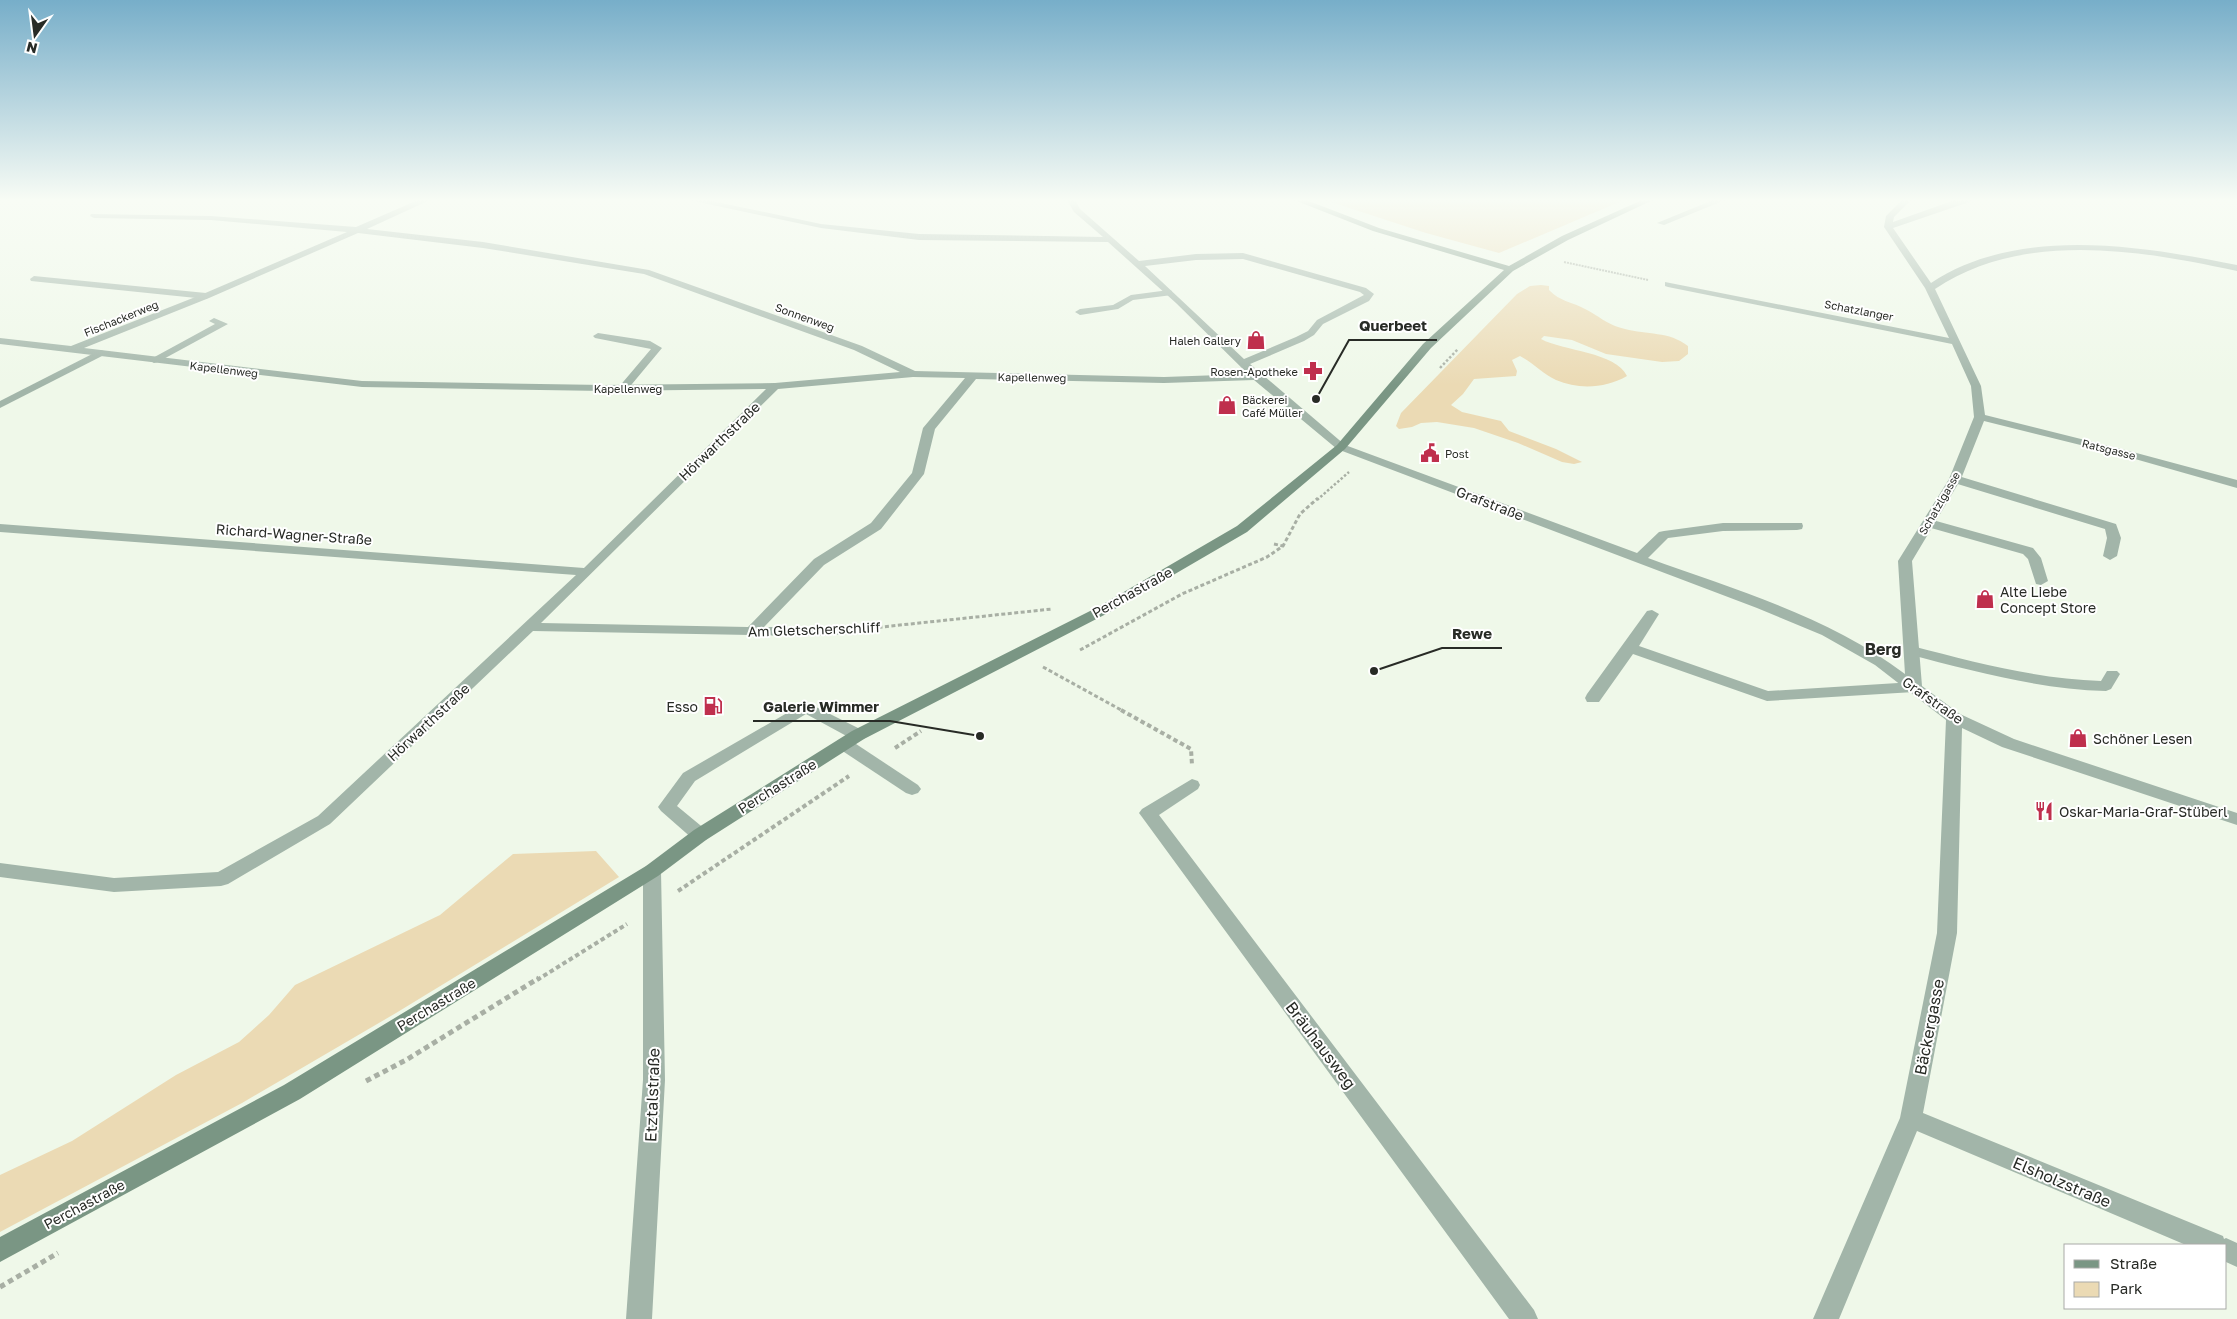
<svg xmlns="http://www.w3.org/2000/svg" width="2237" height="1319" font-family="'Golos Text',sans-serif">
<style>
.green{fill:#ebdab4}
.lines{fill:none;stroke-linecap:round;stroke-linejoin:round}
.path-far4{stroke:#a8afa4;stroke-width:2;stroke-dasharray:2 1;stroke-linecap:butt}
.path-far3{stroke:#a8afa4;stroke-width:2.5;stroke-dasharray:2.5 2;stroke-linecap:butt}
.path-far2{stroke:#a8afa4;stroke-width:3;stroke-dasharray:4 2.5;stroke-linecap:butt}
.path-far1{stroke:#a8afa4;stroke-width:4;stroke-dasharray:4.5 3;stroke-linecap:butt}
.path{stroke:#a8afa4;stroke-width:5;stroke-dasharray:5.5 4;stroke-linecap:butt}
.lane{fill:#a2b5a9;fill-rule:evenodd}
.street{fill:#a2b5a9;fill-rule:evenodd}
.secondary{fill:#7a9684;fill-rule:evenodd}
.labels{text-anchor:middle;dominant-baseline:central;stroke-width:4;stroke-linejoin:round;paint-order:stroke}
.far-street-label{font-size:11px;fill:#282b26;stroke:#fff}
.far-poi-label{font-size:11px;fill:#282b26;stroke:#fff;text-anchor:end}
.street-label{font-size:14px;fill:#282b26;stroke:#fff}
.poi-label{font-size:14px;fill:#282b26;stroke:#fff;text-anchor:start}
.quarter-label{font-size:16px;font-weight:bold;fill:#282b26;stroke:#fff}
.near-street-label{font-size:16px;fill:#282b26;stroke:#fff}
.leader{fill:none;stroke:#282b26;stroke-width:2}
.callout-dot{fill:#282b26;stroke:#fff;stroke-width:2}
.callout-label{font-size:15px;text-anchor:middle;font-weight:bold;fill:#282b26;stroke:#fff;stroke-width:4;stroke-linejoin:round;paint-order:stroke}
</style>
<rect width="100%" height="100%" fill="#eff8e9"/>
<g class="green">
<path d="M1325,200H1624L1499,253L1426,233Z"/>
<path d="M1541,285L1549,286V290C1561,302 1570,301 1583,308C1600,316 1605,324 1625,329C1647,335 1669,331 1688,346V354L1679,361L1662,362L1606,354L1572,340L1544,336L1541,339C1563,351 1616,352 1627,376C1606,388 1579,390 1556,380C1543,374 1532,362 1520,356L1512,360L1517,371L1516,376L1474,379L1463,394L1451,405L1462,412L1501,421L1509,431L1556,449L1582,462L1574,464L1562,462L1518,443L1474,428L1437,422L1421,423L1412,427L1399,429L1396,426L1401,413L1517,294L1530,286Z"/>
<path d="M596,851L619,877L396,1013L242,1103L0,1232V1175L72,1141L176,1075L239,1042L269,1015L295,985L440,915L513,854Z"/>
</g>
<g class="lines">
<path class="path-far4" d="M1564,262L1648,280"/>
<g class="path-far3">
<path d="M1440,368L1458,349"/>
<path d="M1317,500L1349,472"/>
</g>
<g class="path-far2">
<path d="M1274,544L1283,546"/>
<path d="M872,628L1052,609"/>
<path d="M1080,650L1182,594L1267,557L1283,546L1300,514L1318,498"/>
<path d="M1043,667L1123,711"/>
</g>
<g class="path-far1">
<path d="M1121,710L1191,749L1192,765"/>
<path d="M895,748L921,731"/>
<path d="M678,891L849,776"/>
<path d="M537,980L627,924"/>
</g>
<g class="path">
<path d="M366,1081L406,1060L539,978"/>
<path d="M0,1287L58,1253"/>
</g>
<g class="lane">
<path d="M1713,200H1725L1664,225L1657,223Z"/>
<path d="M34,276L206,293L211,296L206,299L31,281L30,279Z"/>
<path d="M1169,290L1172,291V295L1133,300L1118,309L1080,315L1075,312L1080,309L1113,305L1131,295Z"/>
<path d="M214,318L228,324L158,362L154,363L149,360L215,324L209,321Z"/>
<path d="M598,333L650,341L662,348L627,390L623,391L618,388L651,349L595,338L593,336Z"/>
<path d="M100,350L104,351V355L0,408V401Z"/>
<path d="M1955,475L2116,524L2121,538L2117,556L2110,560L2103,556L2107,538L2105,529L1951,482L1949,479L1951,476Z"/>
<path d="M1929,519L2033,548L2041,558L2048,581L2041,585L2036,584L2028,559L2023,554L1924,526L1923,523Z"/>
<path d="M1652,610L1659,614L1639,646L1768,691L1914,682L1919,684L1922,687L1919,690L1914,692L1767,701L1633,654L1599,702H1587L1585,698L1587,694L1647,611Z"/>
<path d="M1912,646C1974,662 2036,679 2101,681L2107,671H2117L2120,674L2111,689L2106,691C2038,689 1973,671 1907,654L1905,651L1907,648Z"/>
<path d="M806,702L864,731L866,735L864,739L858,740L852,739L806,714L695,781L677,806L706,830L709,835L706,840L700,841L694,840L661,811L658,807L683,773Z"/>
<path d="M844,739L850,740L918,785L921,789L918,793L912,795L906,793L838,748L836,744L838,740Z"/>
</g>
<g class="street">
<path d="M418,200H430L367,229L483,242L649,270L862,346L915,371L1164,377L1248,374L1176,303L1108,242L919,240L821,228L689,200H707L821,224L919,234L1103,237L1074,212L1067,200H1075L1080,209L1139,261L1196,254L1243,253L1366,288L1374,294L1369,301L1323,324L1314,335L1304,341L1250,364L1345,445L1637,553L1659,532L1664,531L1723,523H1802L1803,526L1802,529L1797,530L1723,531L1668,538L1648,558C1736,590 1830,617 1905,674L1898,561L1949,479L1974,417L1971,386L1952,344L1668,287L1665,286V282L1949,338L1925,288L1884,227L1886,216L1902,200H1911L1894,217L1893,222L1952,201L1975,200L1893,228L1931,283C2018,225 2141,246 2237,265V271C2140,250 2023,230 1935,289L1981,386L1985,415L2129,451L2237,480V488L2121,455L1984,421L1961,479L1912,561L1922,686L1960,714L2014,739L2237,813V825L2002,747L1962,728L1957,933L1923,1113L2223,1236L2224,1239L2226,1238L2237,1243V1267L2226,1262V1245H2186L1917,1131L1839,1319H1813L1900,1118L1937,933L1946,720L1875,665L1822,635L1757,608L1337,449L1254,380L1164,383L976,379L935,429L924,474L881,529L824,565L764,627H848L855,631L853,634L802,636L533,631L330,824L228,884L221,886L114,892L0,877V863L114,878L218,872L318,816L576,575L0,532V524L584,568L766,389L604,391L362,387L0,344V338L71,346L203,294L347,232L211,220L94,218L90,216L91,214L211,216L356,227ZM358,233L483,248L644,274L854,350L900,372L775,383L604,385L362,381L84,348L209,298ZM1243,259L1360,292L1364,295L1317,320L1308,331L1296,337L1244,359L1145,266L1196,260ZM913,377L965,378L923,428L912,473L871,523L814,559L748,627L541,623L778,389Z"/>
<path d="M1192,779L1198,781L1200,785L1198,789L1159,815L1534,1310L1538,1319H1509L1142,817L1139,813L1142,809Z"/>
<path d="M652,864L658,866L661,871L665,1080L652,1319H626L643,1080V871L646,866Z"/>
</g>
<path class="secondary" d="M1294,200H1306L1379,228L1509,266L1562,236L1642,200H1653L1568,240L1513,271L1431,348L1345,449L1247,532L1108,613L864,739L706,840L658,876L300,1099L0,1262V1237L284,1085L646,866L694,830L852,731L1098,607L1237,526L1337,445L1423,344L1504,270L1373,231Z"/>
</g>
<linearGradient id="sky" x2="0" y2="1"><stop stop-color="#77aec9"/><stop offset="0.52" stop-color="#f8fcf5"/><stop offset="1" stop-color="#f8fcf5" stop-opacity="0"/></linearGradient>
<rect width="2237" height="385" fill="url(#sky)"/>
<defs>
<g id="shop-bare" transform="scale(1.5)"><path d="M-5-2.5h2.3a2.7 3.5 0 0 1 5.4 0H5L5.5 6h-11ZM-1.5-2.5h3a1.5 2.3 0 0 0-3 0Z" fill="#bf2f4d" stroke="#fff" stroke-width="2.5" paint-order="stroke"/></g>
<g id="pharmacy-bare" transform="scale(1.5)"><path d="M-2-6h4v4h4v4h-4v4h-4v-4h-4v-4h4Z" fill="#bf2f4d" stroke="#fff" stroke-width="2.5" paint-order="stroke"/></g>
<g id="civic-bare" transform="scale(1.5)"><path d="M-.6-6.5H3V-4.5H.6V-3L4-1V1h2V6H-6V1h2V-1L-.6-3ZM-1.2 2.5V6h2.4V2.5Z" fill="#bf2f4d" stroke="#fff" stroke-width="2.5" paint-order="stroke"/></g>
<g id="fuel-bare" transform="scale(1.5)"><path d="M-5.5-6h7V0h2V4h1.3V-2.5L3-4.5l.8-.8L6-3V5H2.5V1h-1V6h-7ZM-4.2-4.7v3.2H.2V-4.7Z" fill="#bf2f4d" stroke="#fff" stroke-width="2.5" paint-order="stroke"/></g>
<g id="restaurant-bare" transform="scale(1.5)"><path d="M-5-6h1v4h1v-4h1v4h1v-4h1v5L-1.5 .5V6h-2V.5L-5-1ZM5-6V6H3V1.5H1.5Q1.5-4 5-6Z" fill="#bf2f4d" stroke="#fff" stroke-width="2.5" paint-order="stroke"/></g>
</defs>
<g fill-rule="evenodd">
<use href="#shop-bare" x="1256" y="340"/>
<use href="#pharmacy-bare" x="1313" y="371"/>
<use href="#shop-bare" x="1227" y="405"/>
<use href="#civic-bare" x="1430" y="453"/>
<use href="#shop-bare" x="1985" y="599"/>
<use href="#fuel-bare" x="713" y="706"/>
<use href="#shop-bare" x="2078" y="738"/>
<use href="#restaurant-bare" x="2044" y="811"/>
</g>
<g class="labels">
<g class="far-street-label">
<text transform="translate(1859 310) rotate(11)">Schatzlanger</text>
<text transform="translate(805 317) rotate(20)">Sonnenweg</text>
<text transform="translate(121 318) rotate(-22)">Fischackerweg</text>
<text transform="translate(224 369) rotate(7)">Kapellenweg</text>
<text transform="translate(1032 377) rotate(1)">Kapellenweg</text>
<text x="628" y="388">Kapellenweg</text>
<text transform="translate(2109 449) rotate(14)">Ratsgasse</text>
<text transform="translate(1939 503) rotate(-60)">Schatzlgasse</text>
</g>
<g class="far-poi-label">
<text x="1241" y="340">Haleh Gallery</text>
<text x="1298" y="371">Rosen-Apotheke</text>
<text x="1242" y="399" text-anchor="start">Bäckerei<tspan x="1242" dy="13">Café Müller</tspan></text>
<text x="1445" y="453" text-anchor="start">Post</text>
</g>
<g class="street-label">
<text transform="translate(719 441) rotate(-44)">Hörwarthstraße</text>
<text transform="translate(1490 503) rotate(21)">Grafstraße</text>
<text transform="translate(294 534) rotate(4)">Richard-Wagner-Straße</text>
<text transform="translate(1132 592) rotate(-29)">Perchastraße</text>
<text transform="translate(814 629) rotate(-2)">Am Gletscherschliff</text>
<text transform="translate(1933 700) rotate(35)">Grafstraße</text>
<text transform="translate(428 722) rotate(-43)">Hörwarthstraße</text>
<text transform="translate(777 786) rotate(-32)">Perchastraße</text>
<text transform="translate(436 1004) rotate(-31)">Perchastraße</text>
<text transform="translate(84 1204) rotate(-28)">Perchastraße</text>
</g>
<g class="poi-label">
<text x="2000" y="591">Alte Liebe<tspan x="2000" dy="16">Concept Store</tspan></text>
<text x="698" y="706" text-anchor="end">Esso</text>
<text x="2093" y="738">Schöner Lesen</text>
<text x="2059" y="811">Oskar-Maria-Graf-Stüberl</text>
</g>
<g class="quarter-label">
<text x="1883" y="649">Berg</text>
</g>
<g class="near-street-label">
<text transform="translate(1929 1027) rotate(-79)">Bäckergasse</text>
<text transform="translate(1321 1045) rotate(53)">Bräuhausweg</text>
<text transform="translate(652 1095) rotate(-88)">Etztalstraße</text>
<text transform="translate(2062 1182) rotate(23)">Elsholzstraße</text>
</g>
</g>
<path class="leader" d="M1316 399L1349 340H1437M1374 671L1442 648H1502M980 736L890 721H753"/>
<g class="callout-dot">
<circle cx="1316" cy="399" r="5"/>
<circle cx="1374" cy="671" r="5"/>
<circle cx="980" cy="736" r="5"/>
</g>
<g class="callout-label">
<text x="1393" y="331">Querbeet</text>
<text x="1472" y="639">Rewe</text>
<text x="821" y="712">Galerie Wimmer</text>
</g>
<rect x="2064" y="1244" width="162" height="65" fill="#ffffff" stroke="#a9aaa8"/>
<rect x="2074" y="1260" width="25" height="8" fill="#7a9684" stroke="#a9aaa8"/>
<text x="2110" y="1269" font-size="15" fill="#282b26">Straße</text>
<rect x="2074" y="1282" width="25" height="15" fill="#ebdab4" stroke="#a9aaa8"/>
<text x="2110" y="1294" font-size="15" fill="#282b26">Park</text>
<g transform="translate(35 35) rotate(194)" stroke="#ffffff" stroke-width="4" paint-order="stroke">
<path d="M0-4L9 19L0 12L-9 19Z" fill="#282b26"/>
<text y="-8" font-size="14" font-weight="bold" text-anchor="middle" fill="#282b26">N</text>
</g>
</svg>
